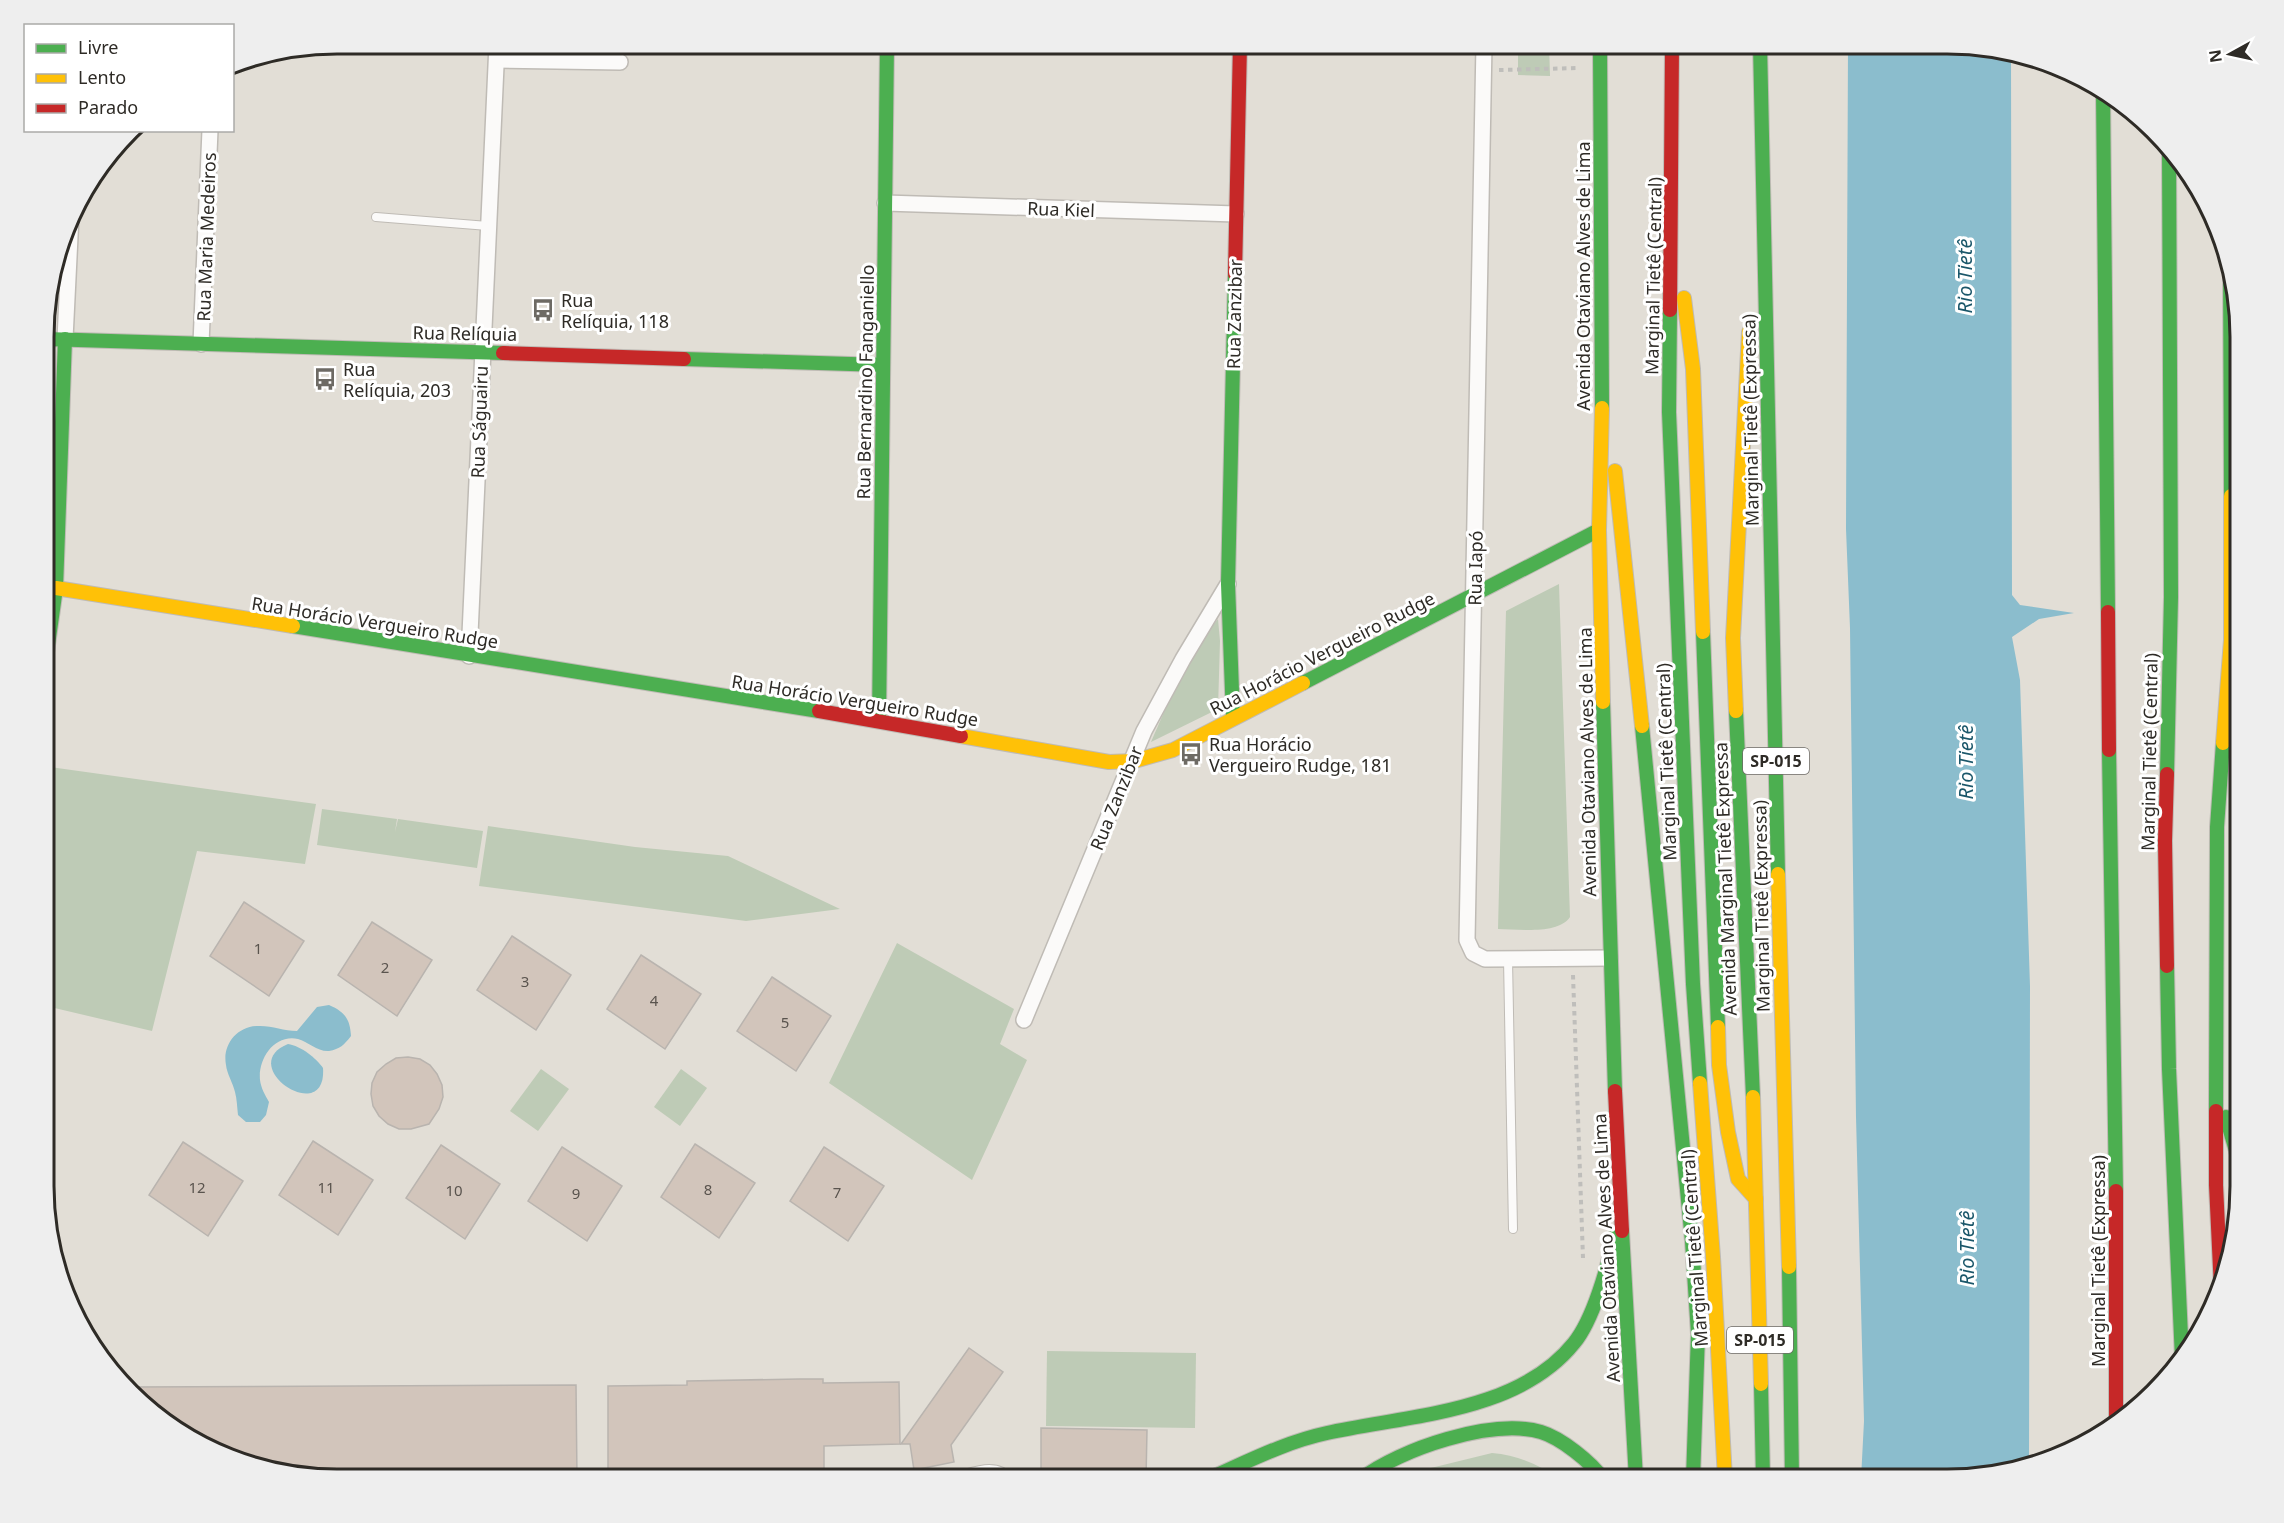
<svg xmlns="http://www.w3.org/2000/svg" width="2284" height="1523" font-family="'Noto Sans',sans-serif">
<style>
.green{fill:#becbb6}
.water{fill:#8bbdcd}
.building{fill:#d2c5bb;stroke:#b9b4af;stroke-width:1.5}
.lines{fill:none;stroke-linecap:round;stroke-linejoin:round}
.lane-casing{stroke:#bfbbb5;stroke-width:10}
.street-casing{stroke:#bfbbb5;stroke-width:18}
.fast-casing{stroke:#bfbbb5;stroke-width:16}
.slow-casing{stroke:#bfbbb5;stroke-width:16}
.jam-casing{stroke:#bfbbb5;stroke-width:16}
.path{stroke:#bfbebb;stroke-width:4;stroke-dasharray:4.5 4.5;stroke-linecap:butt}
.lane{stroke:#fbfaf9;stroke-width:8}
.street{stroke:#fbfaf9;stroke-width:15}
.fast{stroke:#4caf50;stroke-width:14}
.slow{stroke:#ffc107;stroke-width:14}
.jam{stroke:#c62828;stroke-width:14}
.labels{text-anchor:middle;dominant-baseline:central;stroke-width:6;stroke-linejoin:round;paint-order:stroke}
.number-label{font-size:15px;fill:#5a544e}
.shield{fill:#fff;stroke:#6d6b67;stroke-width:1.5}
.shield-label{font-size:16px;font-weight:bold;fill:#2e2b26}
.street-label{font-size:18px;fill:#2e2b26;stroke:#fff}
.poi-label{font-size:18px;fill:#2e2b26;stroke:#fff;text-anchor:start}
.water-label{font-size:20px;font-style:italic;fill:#1b576a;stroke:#fff}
.rim{fill:none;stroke:#2e2b26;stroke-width:3}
</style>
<rect width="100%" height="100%" fill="#e2ded6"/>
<g class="green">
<path d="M1518,44H1549L1550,76L1518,75Z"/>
<path d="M1559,584L1570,917C1558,935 1518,929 1498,929L1506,611Z"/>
<path d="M1218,619L1220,641L1218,709L1151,742C1170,699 1187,656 1218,619Z"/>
<path d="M50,767L316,804L305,864L197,851L152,1031L46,1006V784Z"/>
<path d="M322,809L397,819L395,832L398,819L483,831L477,868L317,845Z"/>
<path d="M488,826L635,847L728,856L840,909L746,921L479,886Z"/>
<path d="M897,943L1014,1009L1000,1044L1027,1060L972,1180L829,1083Z"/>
<path d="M541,1069L569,1089L538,1131L510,1111Z"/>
<path d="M681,1069L707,1088L680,1126L654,1107Z"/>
<path d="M1047,1351L1196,1353L1195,1428L1046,1426Z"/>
<path d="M1492,1453C1518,1455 1538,1465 1561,1479H1386Z"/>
</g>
<g class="water">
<path d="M1848,44H1947L2011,54L2012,595L2020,605L2074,613L2039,619L2012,637L2020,680L2030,986L2029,1467L1966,1479H1861L1864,1421L1856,1117L1850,628L1846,529Z"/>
<path d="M329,1005C345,1012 350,1019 351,1036C344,1045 340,1049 329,1051C318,1052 308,1042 298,1039C274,1034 258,1059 260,1080C261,1088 265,1095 269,1102L266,1115L260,1122H246L238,1115C237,1107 237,1099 235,1092C233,1083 227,1074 226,1065C222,1044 238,1025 260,1026C273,1026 284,1031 297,1031L317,1007Z"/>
<path d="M288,1044C301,1046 316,1058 323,1068C327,1128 234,1066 288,1044Z"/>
</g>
<g class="building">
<path d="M244,902L304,941L269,996L210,956Z"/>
<path d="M372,922L432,960L397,1016L338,975Z"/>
<path d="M512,936L571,975L536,1030L477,990Z"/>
<path d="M641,955L701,994L665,1049L607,1009Z"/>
<path d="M772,977L831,1016L796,1071L737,1031Z"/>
<path d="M408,1057L420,1059L430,1065L437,1074L442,1085L443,1097L439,1109L429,1124L411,1129H399L388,1124L379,1116L373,1106L371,1094L372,1083L377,1072L386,1064L396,1058Z"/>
<path d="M313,1141L373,1180L338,1235L279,1195Z"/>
<path d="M183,1142L243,1181L208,1236L149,1195Z"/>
<path d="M695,1144L755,1183L719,1238L661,1197Z"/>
<path d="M441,1145L500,1184L465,1239L406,1198Z"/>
<path d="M562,1147L622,1186L587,1241L528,1201Z"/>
<path d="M824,1147L884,1186L848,1241L790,1201Z"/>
<path d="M969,1348L1003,1372L951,1445L954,1462L914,1470L910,1444H901Z"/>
<path d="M799,1379H823V1383L899,1382L900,1444L824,1446V1479H608V1386L687,1385V1381Z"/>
<path d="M576,1385L577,1479H337L243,1464L174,1430L133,1387Z"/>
<path d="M1041,1428L1147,1430L1146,1479H1041Z"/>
</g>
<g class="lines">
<g class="lane-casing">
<g id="lane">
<path d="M376,217L488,226"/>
<path d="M1508,959L1513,1229"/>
<path d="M951,1479C968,1473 997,1460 1010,1479"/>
</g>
</g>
<g class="street-casing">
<g id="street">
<path d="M1484,44L1467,940L1473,953L1485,959L1610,958"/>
<path d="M497,60L620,62"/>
<path d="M885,203L1236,214"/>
<path d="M65,339L71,216"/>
<path d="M201,344L210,130"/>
<path d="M469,656L497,44"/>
<path d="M1024,1020L1144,731L1183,659L1228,584"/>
</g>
</g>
<g class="fast-casing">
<g id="fast">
<path d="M1600,44L1602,408"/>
<path d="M1760,44L1778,874"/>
<path d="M2103,89L2108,612"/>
<path d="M2230,259L2231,496"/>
<path d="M1670,310L1669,412L1693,984L1700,1083"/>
<path d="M46,339L503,353"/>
<path d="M684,359L883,365"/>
<path d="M293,626L819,711"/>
<path d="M1703,632L1718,1027"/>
<path d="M46,659L56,588L65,339"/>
<path d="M1303,683L1599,530"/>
<path d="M1603,702L1615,1091"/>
<path d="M1736,711L1753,1097"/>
<path d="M1233,718L1228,584L1235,274"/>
<path d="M879,721L887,44"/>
<path d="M1642,726L1692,1241L1698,1334L1693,1479"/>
<path d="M2109,750L2116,1191"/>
<path d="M2167,774L2171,597L2169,145"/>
<path d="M2167,966L2169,1069L2182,1359"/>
<path d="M2216,1111L2217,827L2223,743"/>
<path d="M2226,1117L2240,1164"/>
<path d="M1622,1231L1636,1479"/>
<path d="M1789,1267L1792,1479"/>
<path d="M1761,1384L1763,1479"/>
<path d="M1208,1479C1247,1462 1285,1442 1327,1433C1408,1415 1518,1413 1574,1343C1593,1320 1608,1267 1614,1237"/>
<path d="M1361,1479C1400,1449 1492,1418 1541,1432C1561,1438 1591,1462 1603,1479"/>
</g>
</g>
<g class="slow-casing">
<g id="slow">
<path d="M1684,298L1693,369L1703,632"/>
<path d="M1602,408L1599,530L1603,702"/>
<path d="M1615,471L1642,726"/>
<path d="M56,588L293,626"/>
<path d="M1736,711L1733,638L1749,332"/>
<path d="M961,736L1109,762L1134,761L1173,750L1303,683"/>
<path d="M2223,743L2231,640V496"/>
<path d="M1778,874L1789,1267"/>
<path d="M1718,1027L1719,1065L1728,1132L1738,1179L1756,1199"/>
<path d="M1700,1083L1713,1257L1725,1479"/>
<path d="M1753,1097L1761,1384"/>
</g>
</g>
<g class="jam-casing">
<g id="jam">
<path d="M1235,274L1240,44"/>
<path d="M1670,310L1672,44"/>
<path d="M503,353L684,359"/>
<path d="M2108,612L2109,750"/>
<path d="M819,711L961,736"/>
<path d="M2167,774L2165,841L2167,966"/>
<path d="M1615,1091L1622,1231"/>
<path d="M2216,1111V1185L2221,1289"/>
<path d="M2116,1191V1424"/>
</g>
</g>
<g class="path">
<path d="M1499,70L1578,68"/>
<path d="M1573,975L1583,1258"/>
</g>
<use href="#lane" class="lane"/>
<use href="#street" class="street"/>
<use href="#fast" class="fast"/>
<use href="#slow" class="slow"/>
<use href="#jam" class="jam"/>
</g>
<defs>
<g id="bus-bare" transform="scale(1.8)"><path d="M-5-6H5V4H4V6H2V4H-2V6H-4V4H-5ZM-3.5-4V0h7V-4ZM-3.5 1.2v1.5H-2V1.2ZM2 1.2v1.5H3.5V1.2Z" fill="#6d6a64" stroke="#fff" stroke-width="2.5" paint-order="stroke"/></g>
</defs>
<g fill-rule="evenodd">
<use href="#bus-bare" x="543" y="310"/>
<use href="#bus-bare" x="325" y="379"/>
<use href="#bus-bare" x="1191" y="754"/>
</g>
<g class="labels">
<g class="number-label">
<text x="258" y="948">1</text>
<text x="385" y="967">2</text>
<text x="525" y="981">3</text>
<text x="654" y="1000">4</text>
<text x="785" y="1022">5</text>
<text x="197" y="1187">12</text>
<text x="326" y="1187">11</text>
<text x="708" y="1189">8</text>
<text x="454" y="1190">10</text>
<text x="837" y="1192">7</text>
<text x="576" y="1193">9</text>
</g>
<g class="shield">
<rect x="1743" y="748" width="66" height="26" rx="4.5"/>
<rect x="1727" y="1327" width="66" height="26" rx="4.5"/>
</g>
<g class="shield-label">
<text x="1776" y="761">SP-015</text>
<text x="1760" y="1340">SP-015</text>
</g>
<g class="street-label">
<text transform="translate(1061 209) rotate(2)">Rua Kiel</text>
<text transform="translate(206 237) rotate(-88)">Rua Maria Medeiros</text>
<text transform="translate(1583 276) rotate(-90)">Avenida Otaviano Alves de Lima</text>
<text transform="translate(1653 276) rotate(-89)">Marginal Tietê (Central)</text>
<text transform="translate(1234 314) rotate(-89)">Rua Zanzibar</text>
<text transform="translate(465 333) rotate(1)">Rua Relíquia</text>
<text transform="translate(865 382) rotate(-89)">Rua Bernardino Fanganiello</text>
<text transform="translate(1750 420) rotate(-91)">Marginal Tietê (Expressa)</text>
<text transform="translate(479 422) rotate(-88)">Rua Ságuairu</text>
<text transform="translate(1475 568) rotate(-89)">Rua Iapó</text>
<text transform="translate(375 622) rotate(9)">Rua Horácio Vergueiro Rudge</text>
<text transform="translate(1322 653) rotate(-27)">Rua Horácio Vergueiro Rudge</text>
<text transform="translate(855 700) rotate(9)">Rua Horácio Vergueiro Rudge</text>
<text transform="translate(2149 752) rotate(-89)">Marginal Tietê (Central)</text>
<text transform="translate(1587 762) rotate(-91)">Avenida Otaviano Alves de Lima</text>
<text transform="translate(1666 762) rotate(-92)">Marginal Tietê (Central)</text>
<text transform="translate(1116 798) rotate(-68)">Rua Zanzibar</text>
<text transform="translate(1725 879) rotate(-92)">Avenida Marginal Tietê Expressa</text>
<text transform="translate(1761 906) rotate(-91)">Marginal Tietê (Expressa)</text>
<text transform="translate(1606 1248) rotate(-93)">Avenida Otaviano Alves de Lima</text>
<text transform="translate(1694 1248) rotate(-94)">Marginal Tietê (Central)</text>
<text transform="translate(2098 1261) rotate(-90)">Marginal Tietê (Expressa)</text>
</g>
<g class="poi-label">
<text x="561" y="300">Rua<tspan x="561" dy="21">Relíquia, 118</tspan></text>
<text x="343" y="369">Rua<tspan x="343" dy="21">Relíquia, 203</tspan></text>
<text x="1209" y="744">Rua Horácio<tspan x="1209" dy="21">Vergueiro Rudge, 181</tspan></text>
</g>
<g class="water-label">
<text transform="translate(1964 276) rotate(-90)">Rio Tietê</text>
<text transform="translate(1965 762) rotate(-90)">Rio Tietê</text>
<text transform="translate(1966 1248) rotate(-90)">Rio Tietê</text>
</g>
</g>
<path d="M0 0H2284V1523H0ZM337 54H1947A283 283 0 0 1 2230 337V1186A283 283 0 0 1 1947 1469H337A283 283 0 0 1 54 1186V337A283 283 0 0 1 337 54Z" fill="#eee" fill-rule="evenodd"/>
<path class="rim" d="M337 54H1947A283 283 0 0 1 2230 337V1186A283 283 0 0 1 1947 1469H337A283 283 0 0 1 54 1186V337A283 283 0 0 1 337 54Z"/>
<rect x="24" y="24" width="210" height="108" fill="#ffffff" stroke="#abaaa8" stroke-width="1.5"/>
<rect x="36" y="44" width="30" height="9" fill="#4caf50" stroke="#abaaa8" stroke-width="1.5"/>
<text x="78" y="54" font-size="18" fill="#2e2b26">Livre</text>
<rect x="36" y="74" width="30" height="9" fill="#ffc107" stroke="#abaaa8" stroke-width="1.5"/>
<text x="78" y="84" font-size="18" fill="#2e2b26">Lento</text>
<rect x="36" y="104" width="30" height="9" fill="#c62828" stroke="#abaaa8" stroke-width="1.5"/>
<text x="78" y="114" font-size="18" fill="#2e2b26">Parado</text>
<g transform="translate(2230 54) rotate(262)" stroke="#ffffff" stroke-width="4.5" paint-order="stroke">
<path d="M0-4.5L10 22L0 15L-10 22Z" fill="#2e2b26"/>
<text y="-9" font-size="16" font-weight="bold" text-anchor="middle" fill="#2e2b26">N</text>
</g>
</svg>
